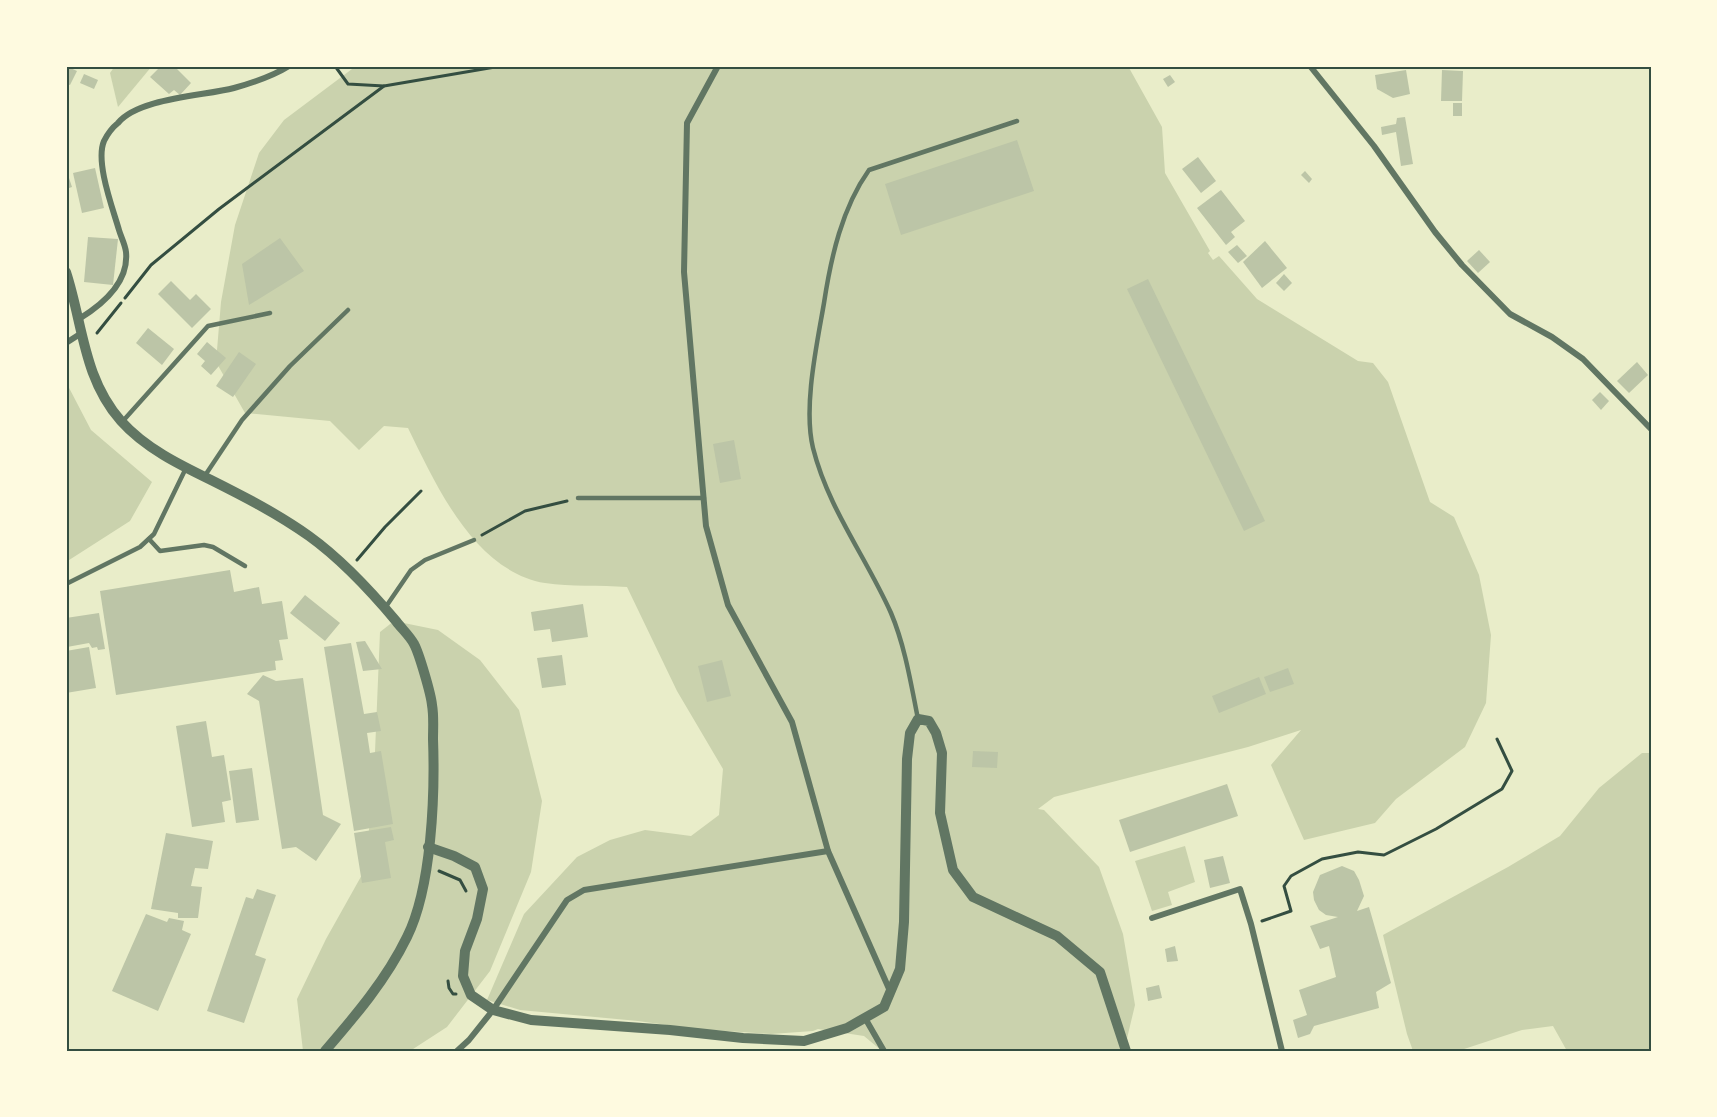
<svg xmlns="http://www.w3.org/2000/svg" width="1717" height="1117" font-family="'IBM Plex Sans',sans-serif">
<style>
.green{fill:#cad2ad}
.building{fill:#bcc5a7}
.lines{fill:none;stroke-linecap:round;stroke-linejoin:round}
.path{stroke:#344e41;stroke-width:3}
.service{stroke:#617663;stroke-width:4.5}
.minor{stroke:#617663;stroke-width:6}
.tertiary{stroke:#617663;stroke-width:10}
.neatline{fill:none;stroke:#344e41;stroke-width:2}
</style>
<rect width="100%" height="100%" fill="#e9edc9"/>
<g class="green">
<path d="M115,66H152L118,107L110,73Z"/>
<path d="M356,66H1128L1162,127L1165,173L1210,251L1208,253L1213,260L1219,256L1257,299L1358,361L1373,363L1388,382L1430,502L1454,517L1479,575L1491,635L1486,703L1465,747L1396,799L1375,823L1304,840L1271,765L1301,730L1248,747L1054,797L1038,809L1044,810L1099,867L1123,934L1135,1005L1124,1051H882L864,1036L818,1029L813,1031L771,1034L696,1029L638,1021L520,1010L487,1000L524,914L577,857L610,840L645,830L691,836L719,815L723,769L677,691L627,587C600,585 571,587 545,583C474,571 436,485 408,428L384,426L359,450L330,421L245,413L216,362L221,302L235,225L259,153L284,120Z"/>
<path d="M66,382L91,430L152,482L130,521L66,562Z"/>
<path d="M394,621L438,630L480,660L519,710L542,801L531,872L490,971L447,1027L410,1051H303L297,999L326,939L363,873L373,800L380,632Z"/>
<path d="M1642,753H1651V1051H1567L1553,1026L1522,1030L1458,1051H1413L1407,1034L1383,935L1508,867L1560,836L1599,788Z"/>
<path d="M1185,846L1195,882L1168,892L1172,905L1152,911L1135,861Z"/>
</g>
<g class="building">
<path d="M66,66L77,71L70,85L66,84Z"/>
<path d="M161,66H174L191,83L180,95L174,90L169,94L150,77Z"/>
<path d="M1406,70L1410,94L1393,98L1377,89L1375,75Z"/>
<path d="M1442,70L1463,71L1462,101H1441Z"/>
<path d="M84,74L98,80L94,89L80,83Z"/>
<path d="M1170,75L1175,82L1168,87L1163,79Z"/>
<rect x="1453" y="103" width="9" height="13"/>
<path d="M1405,117L1413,164L1401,166L1396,132L1382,135L1381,127L1396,124L1397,118Z"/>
<path d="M1017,140L1034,191L901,235L885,184Z"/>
<path d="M1198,157L1216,181L1201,193L1182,169Z"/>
<path d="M95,168L104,208L82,213L73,173Z"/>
<path d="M66,169L72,187L66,189Z"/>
<path d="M1305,171L1312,179L1309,183L1301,175Z"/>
<path d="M1221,190L1245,221L1231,232L1235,237L1226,245L1197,208Z"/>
<path d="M88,237L118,239L113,285L84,282Z"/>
<path d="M280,238L304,271L249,305L242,264Z"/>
<path d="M1265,241L1287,268L1262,288L1243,262Z"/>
<path d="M1237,245L1247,256L1238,263L1228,252Z"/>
<path d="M1479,250L1490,262L1478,273L1467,261Z"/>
<path d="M1284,274L1292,283L1284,291L1276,283Z"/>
<path d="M1148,279L1265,521L1244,531L1127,289Z"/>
<path d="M171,281L190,300L196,294L211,309L192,328L158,294Z"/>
<path d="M148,328L174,349L162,365L136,343Z"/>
<path d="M207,342L226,358L211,375L201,366L205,361L197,354Z"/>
<path d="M239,352L256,364L233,397L216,386Z"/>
<path d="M1637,362L1648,375L1629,393L1617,381Z"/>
<path d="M1600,392L1609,401L1601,410L1592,400Z"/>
<path d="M734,440L741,479L720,483L713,444Z"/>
<path d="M230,570L234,592L259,587L262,604L282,601L288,639L279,640L283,660L275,661L276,670L116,695L100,591Z"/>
<path d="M305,595L340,623L325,641L290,613Z"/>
<path d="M583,604L588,637L552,642L550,629L534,631L531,612Z"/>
<path d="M99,613L105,649L98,650L97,647L92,648L89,643L67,647L66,618Z"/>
<path d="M365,641L382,669L363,671L356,642Z"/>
<path d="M351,643L364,714L377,712L381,731L367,733L370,753L381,751L393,824L354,831L324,647Z"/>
<path d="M89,647L96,688L66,693V651Z"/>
<path d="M562,655L566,685L542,688L537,658Z"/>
<path d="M722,660L731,696L707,702L698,666Z"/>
<path d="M1288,668L1294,684L1270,692L1264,677Z"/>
<path d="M263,675L276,681L303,678L323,815L341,824L316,861L296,847L282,849L259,701L247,694Z"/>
<path d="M1259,677L1266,694L1219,713L1212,696Z"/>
<path d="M206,721L212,757L224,755L231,800L222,802L225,822L192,827L176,726Z"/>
<path d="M973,751L998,752L997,768L972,767Z"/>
<path d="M252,768L259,820L236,823L229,771Z"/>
<path d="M1227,784L1238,816L1130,852L1119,820Z"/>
<path d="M391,827L394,840L385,842L391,878L362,883L354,833Z"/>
<path d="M166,833L213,841L208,869L195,868L191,886L202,887L198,918H178V913L151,909Z"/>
<path d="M1223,856L1230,883L1210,888L1204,860Z"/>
<path d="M1342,866L1354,871L1359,880L1364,896L1357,911L1369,907L1391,983L1376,992L1379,1008L1314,1026L1310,1034L1298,1038L1293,1020L1307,1015L1299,990L1336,977L1329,946L1320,949L1310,926L1338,917L1326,915L1319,910L1314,900L1313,892L1320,875Z"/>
<path d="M257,889L276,895L255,955L266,959L244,1023L207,1011L246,897L253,899Z"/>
<path d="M146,914L167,922L169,918L184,921L182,930L191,934L158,1011L112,991Z"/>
<path d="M1175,946L1178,961L1167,962L1165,949Z"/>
<path d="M1159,985L1162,998L1148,1001L1146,988Z"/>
</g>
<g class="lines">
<g class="path">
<path d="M335,66L348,84L384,86"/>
<path d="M125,298L151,265L219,209L384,86L501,66"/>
<path d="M97,333L121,303"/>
<path d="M482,535L525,511L567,501"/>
<path d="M357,560L385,527L421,491"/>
<path d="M439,871L460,880L466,891"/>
<path d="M1262,921L1291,911L1284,886L1291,876L1322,859L1358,852L1384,855L1436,829L1502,789L1512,771L1497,739"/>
<path d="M448,981L449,988L453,994H456"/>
</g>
<g class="service">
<path d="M122,422L208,326L270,313"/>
<path d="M204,477L242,420L290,366L348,310"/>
<path d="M578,498H704"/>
<path d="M149,539L160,551L204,545L213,547L245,566"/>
<path d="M66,584L140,547L154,534L186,468"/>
<path d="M385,608L411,570L425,560L474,540"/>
<path d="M918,719C911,684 905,646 891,613C866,557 828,508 813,448C803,407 817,344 824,303C831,257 842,208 869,170L1017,121"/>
</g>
<g class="minor">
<path d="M718,66L687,123L684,272L706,526L728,605L792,722L828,851L890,991"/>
<path d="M1310,66L1374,146L1435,232L1462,265L1510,314L1552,337L1583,359L1651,429"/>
<path d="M79,319C102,305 129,282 126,252C125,244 121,237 119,230C113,209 95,162 104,141C107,135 113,127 118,123C139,98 203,96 234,88C252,83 273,76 289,66"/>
<path d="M66,343L80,334"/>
<path d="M1152,918L1240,889L1251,924L1282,1051"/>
<path d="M865,1018L884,1051"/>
<path d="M457,1051L469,1040L493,1010L567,900L584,890L828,851"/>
</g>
<g class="tertiary">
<path d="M66,272C83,324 83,378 121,421C145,448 180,465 211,480C245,497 278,514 309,536C341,559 370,590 396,621C401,628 410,636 414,644C419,653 431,694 432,705C434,716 433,728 433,739C435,794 432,887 407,937C386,980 356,1015 325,1051"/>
<path d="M428,847L454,856L475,867L483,889L477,919L465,951L463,976L471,995L493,1010L531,1020L670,1030L743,1038L804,1041L847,1028L884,1007L900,969L904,922L907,759L910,733L918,719L929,721L936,733L942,753L940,813L953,870L973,897L1057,936L1100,972L1126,1051"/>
</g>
</g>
<rect width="1717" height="1117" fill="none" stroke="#fefae0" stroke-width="135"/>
<rect x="68" y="68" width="1582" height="982" class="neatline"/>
</svg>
